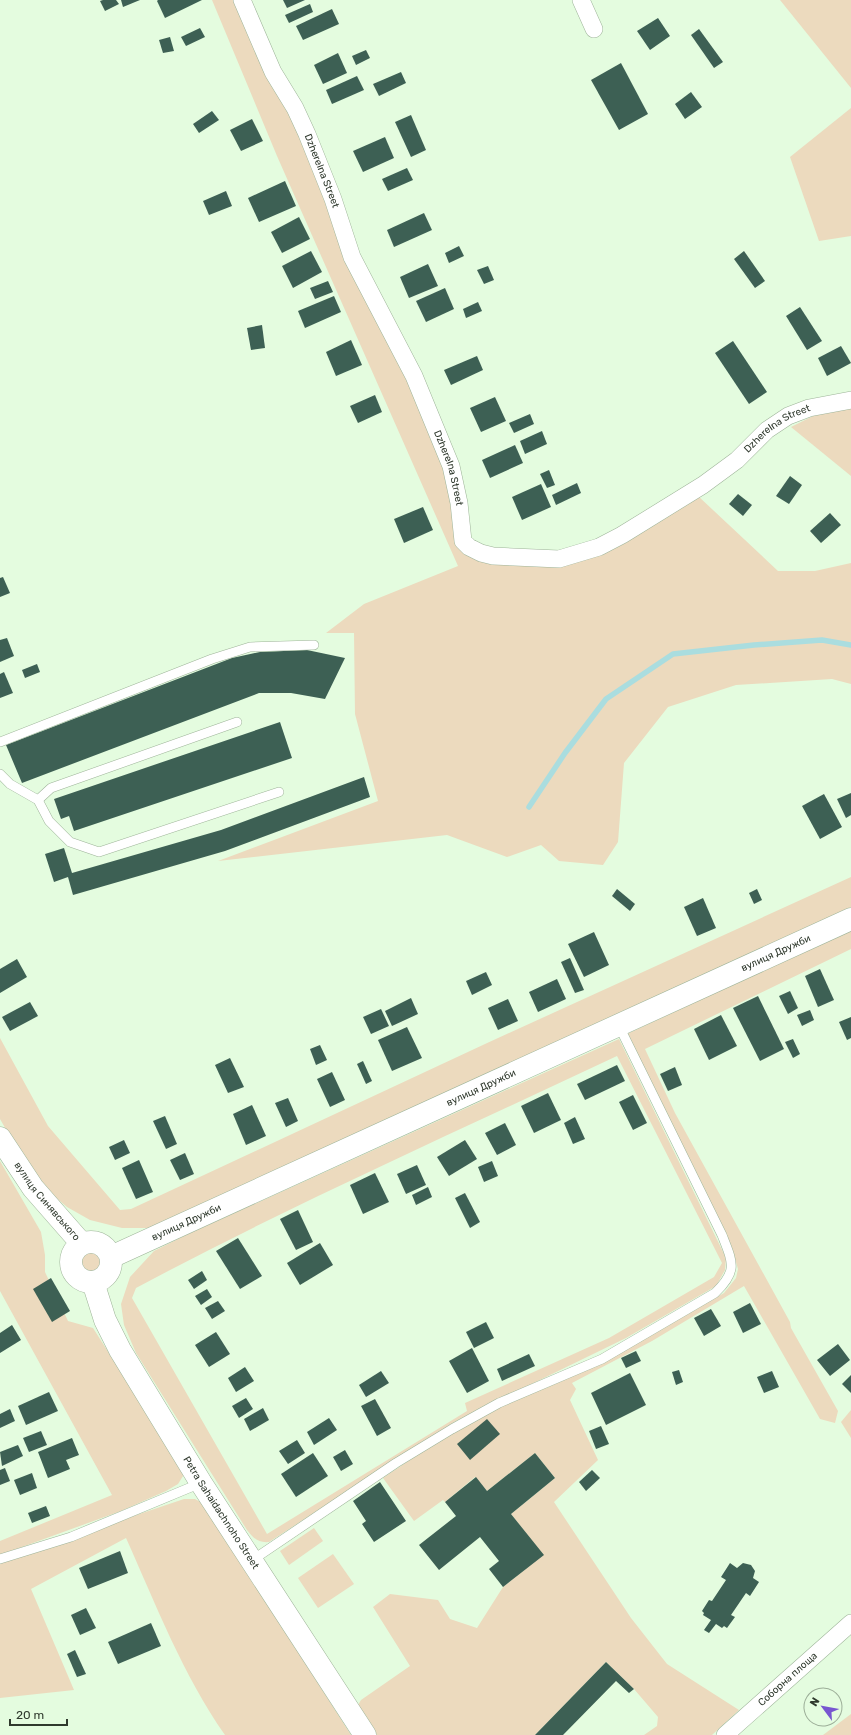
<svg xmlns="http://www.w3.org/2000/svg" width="851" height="1735" font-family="Rubik,sans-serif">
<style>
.green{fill:#ecdabe;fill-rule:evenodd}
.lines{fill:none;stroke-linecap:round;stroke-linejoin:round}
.stream{stroke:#aadddf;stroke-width:5.5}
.building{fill:#3d6054}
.lane-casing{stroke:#9eb499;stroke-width:10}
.street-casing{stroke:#9eb499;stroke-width:18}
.secondary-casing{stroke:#9eb499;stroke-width:23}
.lane{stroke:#fff;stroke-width:9}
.street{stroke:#fff;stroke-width:17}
.secondary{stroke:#fff;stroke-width:22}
.labels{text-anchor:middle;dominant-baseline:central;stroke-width:4;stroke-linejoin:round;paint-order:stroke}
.street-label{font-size:10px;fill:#2f392d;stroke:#e4fcdf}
</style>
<rect width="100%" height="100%" fill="#e4fcdf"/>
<g class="green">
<path d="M212,0H236L286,104L446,467L459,542L542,563L697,495L778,571H815L851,563V684L832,679L736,685L668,707L624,763L618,842L603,865L559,861L541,845L507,857L447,835L218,861L378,801L355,714L354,633H326L364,604L458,566L277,156Z"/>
<path d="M780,0H851V88Z"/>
<path d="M851,108V236L819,241L790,157Z"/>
<path d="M851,406V476L791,427L817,414Z"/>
<path d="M851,877V907L330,1149L153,1228H122L90,1220L67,1207L48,1191L19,1152L0,1119V1038L48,1126L120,1210L131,1209L485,1044Z"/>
<path d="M851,929V949L645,1049L675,1113L790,1322L791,1328L838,1411L835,1423L820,1419L744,1286L652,1341L572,1383L576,1389L570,1400L598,1460L554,1502L631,1618L667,1664L739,1710L712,1735H644L657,1726L658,1717L634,1689L606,1662L535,1735H377L358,1705L361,1700L410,1666L373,1607L390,1594L438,1600L450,1619L477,1628L503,1587L543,1555L511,1514L555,1478L535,1453L487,1491L475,1477L445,1502L443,1500L414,1521L383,1478C432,1446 488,1402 546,1388L647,1338L724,1293L736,1278L738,1269L732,1249L627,1034Z"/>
<path d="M619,1039L726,1258L725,1270L716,1286L626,1338L456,1421L269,1542C258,1543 253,1538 247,1530L136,1353L124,1325L121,1304L130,1277L154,1251L186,1235ZM617,1056L722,1263L714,1277L609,1338L465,1403L467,1411L267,1534L132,1298L136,1288C293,1204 456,1132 617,1056Z"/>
<path d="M0,1161L41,1232L45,1255V1272L68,1321L93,1328L182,1468L183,1476L178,1484L166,1491L121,1511L0,1555V1541L112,1495L0,1291Z"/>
<circle cx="91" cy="1262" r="11"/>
<path d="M851,1410V1438L841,1422Z"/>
<path d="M184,1499H195L204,1504L351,1735H225C183,1675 156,1605 126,1538L31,1589L74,1690L0,1698V1561Z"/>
<path d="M314,1528L323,1541L289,1565L280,1551Z"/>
<path d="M333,1554L354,1584L318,1608L298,1578Z"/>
<path d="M851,1714V1735H823Z"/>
</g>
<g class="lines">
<path class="stream" d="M529,807L565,753L606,699L673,654L754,645L822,640L851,645"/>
</g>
<g class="building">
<path d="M103,0H116L119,4L105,11L100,1Z"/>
<path d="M121,0H140L123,7Z"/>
<path d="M158,0H202L165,18L157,1Z"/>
<path d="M283,0H305L287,8Z"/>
<path d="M310,4L313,12L289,23L285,15Z"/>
<path d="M332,9L339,24L303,40L296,26Z"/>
<path d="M658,18L670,36L650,50L637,31Z"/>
<path d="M200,28L205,37L186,46L181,37Z"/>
<path d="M699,29L723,62L714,68L691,35Z"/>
<path d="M170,37L174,51L163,53L159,40Z"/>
<path d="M366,50L370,58L356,65L352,56Z"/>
<path d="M338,53L347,73L323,84L314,65Z"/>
<path d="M621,63L648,114L619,130L591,80Z"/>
<path d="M401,72L406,83L379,96L373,84Z"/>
<path d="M357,76L364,90L332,104L326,90Z"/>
<path d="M691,92L702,107L685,119L675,104Z"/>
<path d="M212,111L219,120L199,133L193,124Z"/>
<path d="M411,115L426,150L411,157L395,122Z"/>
<path d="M252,119L263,141L241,151L230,130Z"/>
<path d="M385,137L394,158L363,172L353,151Z"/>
<path d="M407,168L413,180L388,191L382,179Z"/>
<path d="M285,181L296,206L259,222L248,198Z"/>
<path d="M226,191L232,206L209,215L203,201Z"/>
<path d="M424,213L432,230L394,247L387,230Z"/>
<path d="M299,217L310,239L282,253L271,232Z"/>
<path d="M459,246L464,256L449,263L445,253Z"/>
<path d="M311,251L322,272L293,288L282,266Z"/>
<path d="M744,251L765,281L755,288L734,259Z"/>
<path d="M428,264L438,286L409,298L400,277Z"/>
<path d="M488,266L494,280L484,284L477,270Z"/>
<path d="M328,281L333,292L315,299L310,288Z"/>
<path d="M445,288L454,309L426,322L416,301Z"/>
<path d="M334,296L341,312L305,328L298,311Z"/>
<path d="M478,302L482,311L466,318L463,309Z"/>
<path d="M800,307L822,341L807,350L786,316Z"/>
<path d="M262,325L265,348L251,350L247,328Z"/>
<path d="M351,340L362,365L336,376L326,352Z"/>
<path d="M733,341L767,392L749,404L715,353Z"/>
<path d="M841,346L851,363L827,376L818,358Z"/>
<path d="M477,356L483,370L451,385L444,370Z"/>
<path d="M375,395L382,412L358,423L350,406Z"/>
<path d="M495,397L506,421L481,432L470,408Z"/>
<path d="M530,414L534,424L514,433L509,423Z"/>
<path d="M542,431L547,444L525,454L520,441Z"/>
<path d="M515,445L523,463L490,478L482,460Z"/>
<path d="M549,470L555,485L547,488L540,474Z"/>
<path d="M790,476L802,485L789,504L776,496Z"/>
<path d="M577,483L581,493L556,505L552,495Z"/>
<path d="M541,484L551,507L522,520L512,497Z"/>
<path d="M738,494L752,505L743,516L729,504Z"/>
<path d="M423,507L433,530L404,543L394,519Z"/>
<path d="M830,513L841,525L821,543L810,531Z"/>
<path d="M3,577L10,593L0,597V578Z"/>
<path d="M7,638L14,656L0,662V640Z"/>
<path d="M307,650L345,658L325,699L291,693H259L22,783L6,745L232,658L260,652Z"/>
<path d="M37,664L40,672L25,678L22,670Z"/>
<path d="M4,672L13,693L0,698V674Z"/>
<path d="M280,722L292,758L74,831L69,816L61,819L54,799Z"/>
<path d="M364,777L370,797L225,851L73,895L68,877L54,882L45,854L64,848L72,873L221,830Z"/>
<path d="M851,793V815L846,818L837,799Z"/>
<path d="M824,794L842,827L820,839L802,806Z"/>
<path d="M617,889L635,904L630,911L612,896Z"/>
<path d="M757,889L762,900L754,904L749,893Z"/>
<path d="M703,898L716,928L697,936L684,907Z"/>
<path d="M594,932L609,965L584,977L568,944Z"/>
<path d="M570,958L584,990L575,993L561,962Z"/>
<path d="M17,959L27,977L0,993V969Z"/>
<path d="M820,969L834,1000L818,1007L805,976Z"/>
<path d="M486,972L492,985L472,995L466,981Z"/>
<path d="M557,979L566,999L538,1012L529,992Z"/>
<path d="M790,991L798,1008L788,1014L779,996Z"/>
<path d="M758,996L784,1049L760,1061L733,1008Z"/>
<path d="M411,998L418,1014L392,1026L385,1011Z"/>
<path d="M508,999L518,1021L498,1030L488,1008Z"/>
<path d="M30,1002L38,1016L10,1031L2,1017Z"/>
<path d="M381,1009L389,1026L371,1034L363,1017Z"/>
<path d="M810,1010L814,1020L802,1026L797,1015Z"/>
<path d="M721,1015L737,1046L709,1060L694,1029Z"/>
<path d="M851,1017V1038L847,1040L839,1022Z"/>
<path d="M407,1027L422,1058L392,1071L378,1040Z"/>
<path d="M793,1039L800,1054L793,1058L785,1042Z"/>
<path d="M320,1045L327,1060L316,1065L310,1049Z"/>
<path d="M230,1058L244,1087L228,1093L215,1065Z"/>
<path d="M363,1061L372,1081L366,1084L357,1064Z"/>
<path d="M617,1065L625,1081L585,1100L577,1084Z"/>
<path d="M675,1067L682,1085L668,1091L660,1074Z"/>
<path d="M332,1072L345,1100L330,1107L317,1079Z"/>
<path d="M548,1093L561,1120L534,1133L521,1106Z"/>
<path d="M633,1095L647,1123L633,1130L619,1102Z"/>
<path d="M288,1098L298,1121L286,1127L275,1103Z"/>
<path d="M252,1105L266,1136L246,1145L233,1114Z"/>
<path d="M165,1116L177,1144L166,1149L153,1121Z"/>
<path d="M575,1117L585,1139L573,1144L564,1123Z"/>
<path d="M505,1123L516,1145L497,1155L485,1133Z"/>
<path d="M124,1140L130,1153L115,1160L109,1147Z"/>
<path d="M465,1140L477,1159L449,1176L437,1157Z"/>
<path d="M185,1153L194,1174L180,1180L170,1160Z"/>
<path d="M139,1160L153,1192L136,1199L122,1168Z"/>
<path d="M492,1161L498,1176L484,1182L478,1167Z"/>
<path d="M417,1165L426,1185L406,1194L397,1174Z"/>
<path d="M375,1173L389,1202L363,1214L350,1185Z"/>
<path d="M428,1187L432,1197L416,1205L412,1195Z"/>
<path d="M465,1193L480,1222L470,1228L455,1198Z"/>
<path d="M298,1210L313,1242L296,1250L280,1219Z"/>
<path d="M238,1238L262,1276L240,1289L216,1251Z"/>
<path d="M320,1243L333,1265L300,1285L287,1263Z"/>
<path d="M202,1271L207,1280L194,1289L188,1280Z"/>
<path d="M51,1278L70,1311L52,1322L33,1289Z"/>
<path d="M207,1289L212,1297L201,1305L195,1296Z"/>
<path d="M218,1301L225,1311L212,1319L205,1308Z"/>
<path d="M750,1303L761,1324L743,1333L733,1312Z"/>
<path d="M711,1309L721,1326L704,1336L694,1318Z"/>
<path d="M486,1322L494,1338L474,1348L466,1332Z"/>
<path d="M12,1325L21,1340L0,1353V1333Z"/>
<path d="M216,1332L230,1354L209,1367L195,1345Z"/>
<path d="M838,1344L850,1360L830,1376L817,1360Z"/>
<path d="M472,1348L489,1381L467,1393L449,1361Z"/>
<path d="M636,1351L641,1361L626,1368L621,1358Z"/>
<path d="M529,1354L535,1366L502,1381L497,1369Z"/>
<path d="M245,1367L254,1381L236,1392L228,1378Z"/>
<path d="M679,1370L683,1382L676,1385L672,1372Z"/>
<path d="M381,1371L389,1383L366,1397L359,1385Z"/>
<path d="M772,1371L779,1387L764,1393L757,1377Z"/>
<path d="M630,1373L646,1405L606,1425L591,1393Z"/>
<path d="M851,1375V1393L842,1384Z"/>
<path d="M49,1392L58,1411L26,1425L18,1406Z"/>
<path d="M246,1398L253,1409L239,1418L232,1406Z"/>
<path d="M375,1399L391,1428L377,1436L361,1406Z"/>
<path d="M263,1408L269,1420L250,1431L244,1419Z"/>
<path d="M10,1409L15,1421L0,1428V1414Z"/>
<path d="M329,1418L337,1430L314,1445L307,1432Z"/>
<path d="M487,1419L500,1434L470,1460L457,1444Z"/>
<path d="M601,1426L609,1444L596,1449L589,1431Z"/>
<path d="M41,1431L47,1445L29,1452L23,1438Z"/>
<path d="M72,1438L79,1455L66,1460L70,1469L48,1478L38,1452Z"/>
<path d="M297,1440L305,1453L288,1464L279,1451Z"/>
<path d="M18,1445L23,1456L2,1466L0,1452Z"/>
<path d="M345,1450L353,1464L341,1471L333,1457Z"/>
<path d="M313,1453L328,1476L296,1497L281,1474Z"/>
<path d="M535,1453L555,1478L511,1514L544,1555L503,1587L489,1569L499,1561L480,1537L439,1570L419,1545L456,1516L445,1502L476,1477L487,1491Z"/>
<path d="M5,1468L10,1481L0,1485V1470Z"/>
<path d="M592,1470L600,1478L586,1491L579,1482Z"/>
<path d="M32,1473L37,1488L20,1495L14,1480Z"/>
<path d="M380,1482L406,1521L374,1542L362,1524L366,1521L353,1501Z"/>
<path d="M46,1506L50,1516L32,1523L28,1513Z"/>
<path d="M120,1551L128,1573L88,1589L79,1568Z"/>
<path d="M730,1563L737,1568L743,1563L751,1565L755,1571L753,1578L759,1582L750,1596L746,1593L731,1615L735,1617L727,1628L724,1626L722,1628L716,1624L709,1633L704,1630L711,1620L703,1615L704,1613L702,1611L709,1600L712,1601L726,1580L721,1577Z"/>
<path d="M86,1608L96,1628L80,1635L71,1615Z"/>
<path d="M151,1623L161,1646L118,1664L108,1642Z"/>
<path d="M75,1650L86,1674L77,1677L67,1654Z"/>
<path d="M606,1662L634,1689L629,1693L616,1681L563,1735H535Z"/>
</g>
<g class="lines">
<g class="lane-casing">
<g id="lane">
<path d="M0,742L212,659L250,647L314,645"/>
<path d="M0,774L10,784L38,800L49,821L70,842L99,852L279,792"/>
<path d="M38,800L51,788L237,722"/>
<path d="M0,1559L71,1537L201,1483"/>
<path d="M251,1561L396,1463L452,1429L499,1403L602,1359L715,1293C738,1271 733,1263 722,1235L619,1026"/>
</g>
</g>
<g class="street-casing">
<g id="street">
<path id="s1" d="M242,0L273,72L295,108L307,134L333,199L352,257L414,376L451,466L459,503L463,541L469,547L481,553L493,556L559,559L599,547L622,535L703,485L737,460L767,430L788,416L809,408L851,400"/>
<path d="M581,0L594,29"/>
<path id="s2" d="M725,1735L851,1623"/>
</g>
</g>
<g class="secondary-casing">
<g id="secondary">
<path id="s3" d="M0,1138L33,1188L82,1244"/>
<circle cx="91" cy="1262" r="20"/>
<path id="s4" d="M111,1257L851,919"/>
<path id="s5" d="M93,1282L105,1320L120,1350L201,1483L365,1735"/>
</g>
</g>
<use href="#lane" class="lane"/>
<use href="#street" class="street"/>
<use href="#secondary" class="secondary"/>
</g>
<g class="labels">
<g class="street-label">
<text stroke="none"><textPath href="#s1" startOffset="189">Dzherelna Street</textPath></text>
<text stroke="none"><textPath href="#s1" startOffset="945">Dzherelna Street</textPath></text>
<text stroke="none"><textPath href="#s1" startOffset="513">Dzherelna Street</textPath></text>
<text stroke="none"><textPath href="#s4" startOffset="731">вулиця Дружби</textPath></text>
<text stroke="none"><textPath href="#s4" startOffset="407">вулиця Дружби</textPath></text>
<text stroke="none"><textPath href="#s3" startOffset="79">вулиця Синявського</textPath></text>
<text stroke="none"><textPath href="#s4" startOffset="83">вулиця Дружби</textPath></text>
<text stroke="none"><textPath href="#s5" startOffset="265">Petra Sahaidachnoho Street</textPath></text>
<text stroke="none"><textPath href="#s2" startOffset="84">Соборна площа</textPath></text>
</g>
</g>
<g transform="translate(823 1707) rotate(302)"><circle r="19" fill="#e4fcdf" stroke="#9cae98"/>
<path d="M0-3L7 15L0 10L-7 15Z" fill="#7756d0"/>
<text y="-6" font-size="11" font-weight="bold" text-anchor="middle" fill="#2f392d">N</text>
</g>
<path d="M10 1719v6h57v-6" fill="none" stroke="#2f392d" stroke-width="2"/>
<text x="16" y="1719" font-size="12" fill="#2f392d" stroke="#e4fcdf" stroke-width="3" paint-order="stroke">20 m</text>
</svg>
